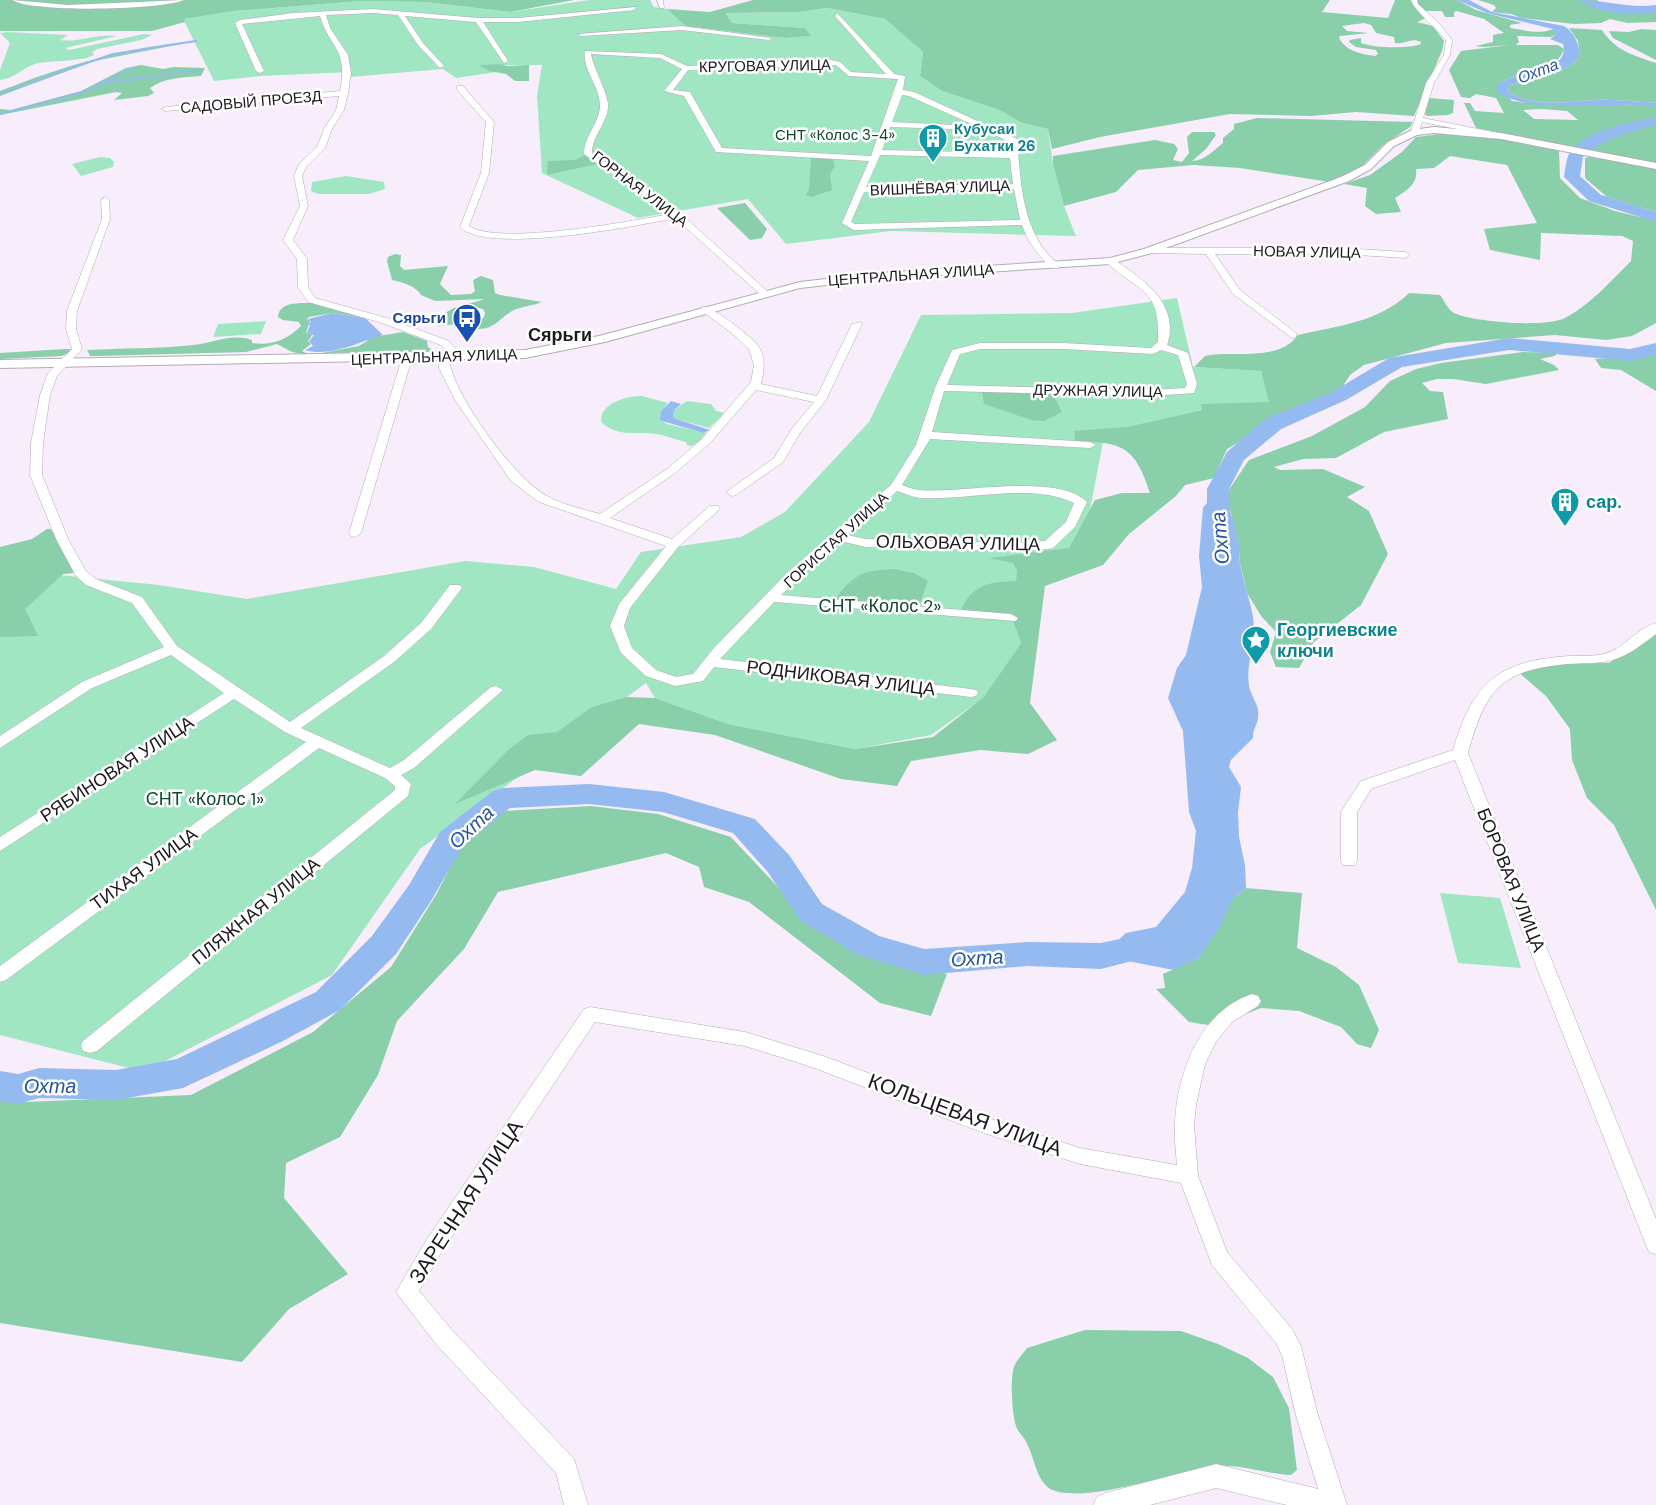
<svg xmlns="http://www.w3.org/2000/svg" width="1656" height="1505" font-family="'DM Sans',sans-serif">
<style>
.green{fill:#a1e6c2}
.forest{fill:#89cfaa;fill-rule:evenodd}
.water{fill:#95baf0}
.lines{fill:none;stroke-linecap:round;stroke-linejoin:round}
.stream{stroke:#95baf0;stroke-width:2}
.river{fill:#95baf0;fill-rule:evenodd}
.minor-casing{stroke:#b4aab7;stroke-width:1}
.tertiary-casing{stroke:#b4aab7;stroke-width:2}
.minor{fill:#fff;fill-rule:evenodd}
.tertiary{fill:#fff;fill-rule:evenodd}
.labels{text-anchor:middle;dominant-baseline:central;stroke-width:5;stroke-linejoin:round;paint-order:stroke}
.far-street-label{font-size:15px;fill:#1d191e;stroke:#fff}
.far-culture-label{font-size:15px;font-weight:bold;fill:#0d838f;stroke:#fff;text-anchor:start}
.far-park-label{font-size:15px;fill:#104830;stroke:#fff}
.far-transit-label{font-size:15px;font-weight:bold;fill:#164399;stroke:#fff;text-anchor:end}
.far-water-label{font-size:16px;font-style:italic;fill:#295698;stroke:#fff}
.far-quarter-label{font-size:18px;font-weight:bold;fill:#1d191e;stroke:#fff}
.culture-label{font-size:18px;font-weight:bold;fill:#0d838f;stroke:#fff;text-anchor:start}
.street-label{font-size:18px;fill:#1d191e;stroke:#fff}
.park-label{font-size:18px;fill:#104830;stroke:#fff}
.water-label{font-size:20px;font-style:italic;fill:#295698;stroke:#fff}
.near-street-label{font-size:21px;fill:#1d191e;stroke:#fff}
</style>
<rect width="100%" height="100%" fill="#f8edfa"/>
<g class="green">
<path d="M589,0H650L654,7L667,9L685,26L786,38L810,36L805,28L732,23L724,13L799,12L827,8L885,19L923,52L920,76L942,91L999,110L1022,123L1048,129L1053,164L1064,206L1076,236L891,231L786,244L748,199L638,218L542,173L537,96L542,65H480L496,72L456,78L443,69L350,77V72L260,76L214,81L183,19L234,11L361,1L426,2L510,12Z"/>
<path d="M7,32L68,35L60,40C78,43 98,33 117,36L65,48L69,50L144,34L152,35L141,40L97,49L92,52L94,55L87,58C71,61 55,61 39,63C23,66 17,78 0,80V70L10,43L0,33Z"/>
<path d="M100,157L110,158L114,162L113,167L81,176L72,164Z"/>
<path d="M346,176L384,182L385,189L369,194H318L311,191L312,182Z"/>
<path d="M1177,298L1193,367L1261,371L1270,402L1202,410L1126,427L1103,442L1090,510L1069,548L1017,570L1014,624L1021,643L985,697L931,735L855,749L728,724L655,698L646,683L420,849L332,975L144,1072L0,1035V620L59,575L159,585L247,599L465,561L534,567L616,589L641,552L741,537L785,512L869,422L921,315L1072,313Z"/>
<path d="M266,321L261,334L213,337L218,324Z"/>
<path d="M642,396L668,403L665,406L662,421L667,424L706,433L699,442L692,446L687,445L686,442C677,440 667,436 657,434C637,431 618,438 601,422C600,403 626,396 642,396Z"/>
<path d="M687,401L711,404L716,411L725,413L709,428L676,419L673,416L674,410Z"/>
<path d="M1440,893L1500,898L1521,968L1458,963Z"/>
</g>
<g class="forest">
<path d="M0,0H574L510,12L426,2L361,1L234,11L184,19L185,22L152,31H0Z"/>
<path d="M753,0H1330L1322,12L1388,18L1395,0H1457L1476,10L1522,23L1510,25V28C1524,30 1540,35 1553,29L1558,34L1551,37L1517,36L1519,42L1516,45H1558L1564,49C1556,70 1540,67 1521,73C1514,76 1506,80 1499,83L1512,101C1559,108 1606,101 1653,106L1656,107V119C1626,126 1601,127 1577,148L1476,128L1464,103H1470L1475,111L1504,113L1496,98L1476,94L1470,98L1461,97L1449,70L1461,51L1510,45L1484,47L1475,46L1493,42V35L1504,33L1484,19L1457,11L1454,12V17H1445L1442,11H1418L1426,18L1417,22L1433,26L1444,41L1442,51L1414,116L1356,112L1311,116L1230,114L1100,137L1052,149L1048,129L1022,123L999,110L942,91L920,76L923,52L885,19L827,8L799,12L725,13L732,23L805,28L811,36L786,38L685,26L667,9L710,12ZM1364,23L1371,25L1376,33L1394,37L1395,43C1405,45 1411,37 1421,42V44C1409,49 1373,48 1361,43V38L1350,40L1349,42L1356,47L1376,50L1378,54L1375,56C1360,54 1346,51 1339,38L1340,36L1369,33L1347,31L1342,26ZM1542,109L1567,111L1578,120L1534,119L1523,110Z"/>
<path d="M1478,0H1597C1610,13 1635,15 1656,10V22L1627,23L1610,19L1601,23L1574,24L1522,18L1511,14L1492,12L1496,8L1494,5Z"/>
<path d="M1569,28L1602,30C1614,50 1635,56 1656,63V103C1637,102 1618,99 1599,100C1569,101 1533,109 1507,91L1510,85C1535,79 1562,76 1580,57L1578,41Z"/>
<path d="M1641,29L1656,30V60L1613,38L1609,31L1629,32Z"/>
<path d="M196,41L94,61L0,96V91C64,66 126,47 196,41Z"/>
<path d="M501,64L507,66L529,65V81H515L506,74L489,71L479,65Z"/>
<path d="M141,65L163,69L174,67L205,68L201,76C185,77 163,78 150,88L154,93L148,96L114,100L122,93L116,92L0,115V109L11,110L81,91L126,68Z"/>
<path d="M1429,98L1454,100L1453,113L1448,115L1427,116L1425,113Z"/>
<path d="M1257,118L1413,122L1410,127L1383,145L1362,166L1330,182L1240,168L1194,165L1138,170L1116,192L1064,206L1053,164V156L1155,140L1174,144L1178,149L1173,160L1182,162L1189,153L1187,137L1192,132H1214L1216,135L1206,149L1192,161C1204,161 1213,151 1223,143V138L1234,129V124Z"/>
<path d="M1656,122V163L1590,150L1622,131Z"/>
<path d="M1448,133L1491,137L1559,151L1560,178L1580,198L1615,211L1656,221V323L1632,336L1606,340L1555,335L1446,343L1364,365L1350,375L1341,389L1320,403L1301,407L1227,449L1214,478L1185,485L1176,496L1129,534L1103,565L1045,586L1030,703L1057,740L1028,754L980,750L911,761L897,786L841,779L715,735L639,724L581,776L535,770L455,804L508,750L528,735L557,732L592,707L627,697L655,698L728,724L855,749L933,737L984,697L1021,643L1014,624V615L961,611C972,584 989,582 1016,581L1017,570L1013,563L989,558L1069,548L1095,500L1122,493H1150C1135,446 1122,442 1075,441L1074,431L1126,427L1202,410L1201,404L1269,402L1261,371L1194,367L1205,356C1235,350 1277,363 1298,335C1337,326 1380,322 1409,293L1440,295C1444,300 1448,310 1454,313C1473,322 1546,328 1565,318C1591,304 1610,282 1631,261L1633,241L1622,236L1541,233L1540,260L1490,250L1484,229L1537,223L1507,165L1450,156L1434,168L1416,169C1418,184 1407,190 1395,198L1401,212L1376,214L1365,206L1367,188L1344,184L1370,175L1402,152L1416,137Z"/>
<path d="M584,155L597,164L547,175L548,161L575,160Z"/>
<path d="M818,157L833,159L835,166L830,174L832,190L812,197L806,195L809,189L811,158Z"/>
<path d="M1590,157L1656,169V212L1607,197L1585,178V158Z"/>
<path d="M745,203L767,229L762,238L750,240L717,208Z"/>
<path d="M395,254L401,255L400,266L404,270L448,266L440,284L451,295L471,294L475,291L473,280L481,276L493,280L495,293L500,295L542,302C532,306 523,306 514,310C499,318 495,330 477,329L474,327L484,317L485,313L483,309C472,306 464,306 454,312L458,324L438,326L430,321L454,308L485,299L435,301L421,295C416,286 402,282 392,280L387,261L388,257Z"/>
<path d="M314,303L366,318L332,313L309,317L307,319L310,321L306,333L313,334L308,341L311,344L302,351L312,356L292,352L277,344L246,352L96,356H90L87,350C122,348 158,349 193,345C214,343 230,333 252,340V343C271,346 287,340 301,326L299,322L283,320L278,317C279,301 301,303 314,303Z"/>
<path d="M403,332L427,341L428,347L433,350L430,352L322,353L359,346L373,337Z"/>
<path d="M65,349H76L62,356L0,359V353Z"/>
<path d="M1523,352L1557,353L1555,356L1540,359L1554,365L1559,370L1486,384L1453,379H1437L1422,383L1430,391L1443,392L1448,419L1384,432L1336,458L1303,459L1274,467L1280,470L1323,469L1365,487L1347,497L1369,511L1388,554L1361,605L1314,642L1299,668L1276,667L1270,652L1276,632L1261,616L1247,593L1240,563L1238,540L1226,494L1249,460L1312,436L1365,407L1390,381L1416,369L1441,363Z"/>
<path d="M1656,355V391L1621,370L1601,368L1595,359Z"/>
<path d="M982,392L1052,393L1062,412L1044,421L1031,420L984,404Z"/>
<path d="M47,529H51L74,573L63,574L25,609L38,636L0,637V547L32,539Z"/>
<path d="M894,569L914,573L928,581L919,606L834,600C855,574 860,571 894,569Z"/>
<path d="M1656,633V910L1614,825L1587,798L1572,760L1570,729L1546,696L1517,671L1560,661L1609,663Z"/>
<path d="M591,806L658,814L731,837L806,917L856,948L918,968L947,974L931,1016L880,1003L749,902L704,887L699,867L666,853L498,892L464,949L397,1021L378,1075L340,1137L286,1163L284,1198L348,1274L289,1309L242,1362L0,1323V1098L26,1102L191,1095L313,1032L391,967L436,895L463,842L504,811Z"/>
<path d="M1246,888L1302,893L1297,948L1336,967L1359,985L1379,1030L1371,1048L1357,1044L1341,1027L1299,1011L1261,1008L1215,1026L1189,1022L1156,989L1165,988L1163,974L1199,958L1232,900Z"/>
<path d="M1085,1330L1181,1331L1218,1344L1248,1358L1273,1377L1289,1408L1297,1470L1291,1475C1264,1474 1236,1462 1209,1467C1171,1473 1083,1505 1050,1489C1033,1476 1035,1453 1023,1437C1021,1434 1017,1430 1016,1426C1012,1414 1010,1379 1014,1367C1016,1361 1023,1354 1027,1348Z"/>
</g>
<g class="water">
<path d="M1457,0H1469L1492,12L1564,26C1573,31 1580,44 1580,57C1562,76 1535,79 1510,85L1507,91C1533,109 1569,101 1599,100C1618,99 1637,102 1656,103V107C1611,99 1529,118 1495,90L1499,83C1506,80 1514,76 1521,73C1536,69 1569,68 1563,44L1550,39L1557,34L1553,29L1487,13Z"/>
<path d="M1656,119V122L1622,131L1590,150L1577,148C1602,126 1625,127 1656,119Z"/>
<path d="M332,313L365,318L383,335C360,341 331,358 305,350L313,346L309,341L314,335L307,333L310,325L308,324L311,322L308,319Z"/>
<path d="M671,401L681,404L674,410L673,416L676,419L710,430L704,433L662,421L660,419L661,411Z"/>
<path d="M1218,489C1228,504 1235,522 1238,540C1240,548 1239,556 1240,563C1243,584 1253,606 1254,626C1254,647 1246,666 1249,686C1251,697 1260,705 1258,717C1258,725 1253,727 1253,738L1231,760L1229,767L1241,787L1238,812L1239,837L1245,865L1246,888L1232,900L1219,928L1199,958L1174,970L1101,956L1126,933L1156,927L1185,892L1192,868L1196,831L1189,812L1183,731L1168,698L1177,668L1186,655L1202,587L1199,556L1203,508Z"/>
</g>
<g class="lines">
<g class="stream">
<path d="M106,83L199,70"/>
<path d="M0,93L113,54L196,41"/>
<path d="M0,114L86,91L134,68"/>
</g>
<g class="river">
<path d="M1580,0C1606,0 1629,9 1656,5V13C1635,16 1596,14 1580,0Z"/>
<path d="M1656,117V125C1628,132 1606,138 1583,157L1580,176L1601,195L1656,212V222L1589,201L1564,177C1565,170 1566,160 1569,154C1584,130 1631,122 1656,117Z"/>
<path d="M1509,338L1630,349L1656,343V355L1630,361L1509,350L1402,367L1346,400L1281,429L1244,460L1229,489L1231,527L1227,532L1219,534L1211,532L1207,527V489L1227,452L1265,419L1332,392L1389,358Z"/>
<path d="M589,784L664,792L755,819L789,855L822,904L879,936L924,949L1028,942L1101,943L1139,935L1151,938L1155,947L1151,956L1101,969L1028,966L924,975L856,954L800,920L767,871L733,833L663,812L589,804L510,808L462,847L431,901L396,954L340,1010L283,1041L183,1088L116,1100L39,1098L18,1104L0,1101V1071L18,1074L39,1068L116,1070L177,1059L316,992L372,936L409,885L440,832L493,791L503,788Z"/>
</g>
<g class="minor-casing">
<g id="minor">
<path d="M12,0L68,5L184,0C163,10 32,13 12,0Z"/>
<path d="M657,0H663L664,8H660Z"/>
<path d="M1411,0H1417L1418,4L1440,24L1452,40L1450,55L1434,83L1423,118L1498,133V137L1422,122L1418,134L1411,132L1426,83L1444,55L1446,40C1438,30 1413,9 1411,0Z"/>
<path d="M636,7L634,10L518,22H483L508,61L504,63L476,22L405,16L423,43L444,66L440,68L418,45L398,15L373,13L326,15L330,28L348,55L351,73L348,93L344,110L332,129L325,148L306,167L302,176L308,206L293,240L307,259L308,287L315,298L387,318L449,341L457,351L454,359L449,360C454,396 515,479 547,496C563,505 583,509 600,514L667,469L702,439L751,382L754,365L749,349L733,334L702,311V307C713,306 752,337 759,347C766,359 764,372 761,384L817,396L852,324L861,322L862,324L826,400L800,433L783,462L736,495L732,496L726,492L774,458L791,430L814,402L756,390L710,443L675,473L610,518L672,539L710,506H718L720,509L678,547L630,608L624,626L632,648L656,670L676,677L693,674L713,649L788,572L891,485L916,445L935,388L952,350L980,343H1063L1151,348L1158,342C1161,285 1137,293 1105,261L1113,259C1143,279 1181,304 1167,345L1188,353L1197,384L1194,393L1150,396L944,391L932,432L1090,442L1096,445L1090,448L930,439L902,485C908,487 914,490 920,490C959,494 1058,472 1087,502L1075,527L1053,548L1049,549L1022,551L866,547L840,541L781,595L1011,614L1018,618L1016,621L774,602L720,659L971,689L976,690L978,693L976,696L971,697L714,667L703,681L675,686L646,676L621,653L610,626L619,604L666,546L539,502L511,481L455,400L439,368L438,357L446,355L447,351L441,345L379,322L308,302L298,287L297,259L283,240L300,206L294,176L299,164L317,147L324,129L336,110L339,96L165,111L161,109L165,107L340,91C348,47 331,51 320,16L242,24L264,71L260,73L256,71L235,23L240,20L293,13L373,9L478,18H518ZM980,349H1063L1153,354L1161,350L1178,355L1187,384L1185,388L1150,390L947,385L960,354ZM897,491C904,493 912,497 920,498C966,501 1032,482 1074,503L1066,522L1045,541L1022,543L866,539L847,535Z"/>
<path d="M837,13L894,74L905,76L903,90L914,92L1017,139C1019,146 1018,155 1019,163C1022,199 1028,239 1058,264V268H1052C1038,256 1028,242 1022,225L854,230L842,223L869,161L716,152L684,96L664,91L682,69L660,58L591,54C594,70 607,91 608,104C609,122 592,135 592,153L680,213L767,291V295H761L675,218C636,226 487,255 460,227L481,173L486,122L457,90V86H463L494,122L489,173L469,226C498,246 632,221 670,214L584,154C584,136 600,123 600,105C600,86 582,70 585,51L661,54L687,66L831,60L840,62L851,72L886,74L835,16ZM836,65L849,76L898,79L871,156L722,148L690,92L673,90L688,70ZM902,95L909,96L976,126L892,122ZM890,127L984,130L1010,142V153L882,150ZM880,155L1010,158L1013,184L866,187ZM1014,189L1020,220L855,224L851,222L864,192Z"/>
<path d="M682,26L772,38L769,40L682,30L581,36L578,34Z"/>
<path d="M105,197L109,200L110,219L77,311L76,329L82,349L57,376L50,395L43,443L42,475L69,541L86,571L96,579L142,597L177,646L290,722L384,656L421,623L450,585H460L462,588L431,629L394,662L301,728L390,768L404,760L491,687L496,686L503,690L414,768L401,775L411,784L408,796L97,1051L90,1053L83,1051L81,1046L83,1041L395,790V786L385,778L319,748L6,980L0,982V966L306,742L285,732L234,699L0,851V837L224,693L171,655L92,688L0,748V736L82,682L164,647L132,603L86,585L76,576L57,541L30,475L31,443L40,395L48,373L72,349L66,329L67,311L102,219L101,200Z"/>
<path d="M1148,248H1342L1405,252L1410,255L1405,258L1342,254H1215L1240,290L1296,333V337L1292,338L1233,294L1206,254L1145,253V249Z"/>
<path d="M407,355L412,358L361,533L355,537L351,536L349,533L402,358Z"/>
<path d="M1656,623V634C1643,644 1629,655 1613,660C1598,664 1583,663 1567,664C1500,670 1485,691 1468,753L1656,1219V1254L1649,1252L1646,1245L1455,760L1371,789L1357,812V861L1355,865H1343L1341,861V812L1361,781L1453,750C1471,689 1493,663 1558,657C1573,655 1590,657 1604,654C1624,649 1637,628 1656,623Z"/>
<path d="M1252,994L1258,996L1261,1001L1258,1006L1232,1022L1216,1042L1205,1064L1196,1105L1194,1125L1198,1176L1227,1252L1292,1329L1301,1346L1317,1412L1347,1505H1287L1216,1488L1150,1505H1093L1097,1497L1105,1493L1216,1464L1318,1489L1295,1412L1282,1355L1276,1343L1212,1265L1181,1183L1080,1164L981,1132L812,1067L745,1046L595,1022L441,1253L419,1291L452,1330L574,1459L588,1505H564L556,1473L436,1344L396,1292L427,1239L584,1009L590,1007L745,1032L823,1056L991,1119L1080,1148L1177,1165C1176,1152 1174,1137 1175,1123C1177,1073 1200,1011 1252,994Z"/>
</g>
</g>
<g class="tertiary-casing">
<path id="tertiary" d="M1434,127L1501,133L1656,163V169L1501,139L1434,133L1417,135L1394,146L1371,169L1349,181L1152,253L1110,264L879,279L800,288L605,342L525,358L0,368V360L525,350L599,336L800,282L879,273L1110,258L1144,249L1341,177L1365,165L1388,142L1412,130Z"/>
</g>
<use href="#minor" class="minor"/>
<use href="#tertiary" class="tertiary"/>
</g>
<defs>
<g id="building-pin" transform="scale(1.5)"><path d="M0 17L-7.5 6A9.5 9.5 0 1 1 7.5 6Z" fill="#0f9aa8" stroke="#fff"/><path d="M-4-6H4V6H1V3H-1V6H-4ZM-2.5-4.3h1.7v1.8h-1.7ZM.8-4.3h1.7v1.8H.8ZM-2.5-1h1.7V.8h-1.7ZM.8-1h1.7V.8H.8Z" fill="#fff"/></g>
<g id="bus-pin" transform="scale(1.5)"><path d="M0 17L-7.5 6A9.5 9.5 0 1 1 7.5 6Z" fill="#1a4fb4" stroke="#fff"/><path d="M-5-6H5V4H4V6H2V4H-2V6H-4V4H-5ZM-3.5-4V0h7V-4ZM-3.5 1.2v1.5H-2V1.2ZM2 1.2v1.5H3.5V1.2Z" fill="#fff"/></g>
<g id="sight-pin" transform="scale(1.5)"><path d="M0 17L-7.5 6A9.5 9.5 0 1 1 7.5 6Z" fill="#0f9aa8" stroke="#fff"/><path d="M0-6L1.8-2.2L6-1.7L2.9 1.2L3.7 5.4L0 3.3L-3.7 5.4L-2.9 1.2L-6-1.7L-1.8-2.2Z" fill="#fff"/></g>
</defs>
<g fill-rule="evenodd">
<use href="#building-pin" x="933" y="138"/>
<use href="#bus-pin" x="467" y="318"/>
<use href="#building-pin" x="1565" y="502"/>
<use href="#sight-pin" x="1256" y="640"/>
</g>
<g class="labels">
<g class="far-street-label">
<text transform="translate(765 66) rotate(-1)">КРУГОВАЯ УЛИЦА</text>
<text transform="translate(251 102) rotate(-5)">САДОВЫЙ ПРОЕЗД</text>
<text transform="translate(940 188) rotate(-2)">ВИШНЁВАЯ УЛИЦА</text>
<text transform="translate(640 189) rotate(37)">ГОРНАЯ УЛИЦА</text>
<text transform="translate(1307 252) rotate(1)">НОВАЯ УЛИЦА</text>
<text transform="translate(911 275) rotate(-4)">ЦЕНТРАЛЬНАЯ УЛИЦА</text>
<text transform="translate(434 357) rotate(-2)">ЦЕНТРАЛЬНАЯ УЛИЦА</text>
<text transform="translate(1098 391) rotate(1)">ДРУЖНАЯ УЛИЦА</text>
<text transform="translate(836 540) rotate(-42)">ГОРИСТАЯ УЛИЦА</text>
</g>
<g class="far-culture-label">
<text x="954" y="129">Кубусаи<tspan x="954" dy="17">Бухатки 26</tspan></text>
</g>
<g class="far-park-label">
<text x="835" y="135">СНТ «Колос 3-4»</text>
</g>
<g class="far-transit-label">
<text x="446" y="318">Сярьги</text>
</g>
<g class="far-water-label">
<text transform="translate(1538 71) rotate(-21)">Охта</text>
</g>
<g class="far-quarter-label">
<text x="560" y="335">Сярьги</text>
</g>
<g class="culture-label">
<text x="1586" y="502">сар.</text>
<text x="1277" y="630">Георгиевские<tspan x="1277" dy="21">ключи</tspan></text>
</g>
<g class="street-label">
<text transform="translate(958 543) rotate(1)">ОЛЬХОВАЯ УЛИЦА</text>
<text transform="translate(841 678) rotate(7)">РОДНИКОВАЯ УЛИЦА</text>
<text transform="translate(117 769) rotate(-33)">РЯБИНОВАЯ УЛИЦА</text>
<text transform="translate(144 869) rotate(-36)">ТИХАЯ УЛИЦА</text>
<text transform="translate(1511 880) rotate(68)">БОРОВАЯ УЛИЦА</text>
<text transform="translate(256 911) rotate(-39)">ПЛЯЖНАЯ УЛИЦА</text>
</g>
<g class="park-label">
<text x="880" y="606">СНТ «Колос 2»</text>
<text x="205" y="799">СНТ «Колос 1»</text>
</g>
<g class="water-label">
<text transform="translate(1220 538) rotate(-95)">Охта</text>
<text transform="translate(471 827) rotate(-43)">Охта</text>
<text transform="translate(977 958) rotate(-4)">Охта</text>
<text x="50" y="1086">Охта</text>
</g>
<g class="near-street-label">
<text transform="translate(965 1115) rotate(20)">КОЛЬЦЕВАЯ УЛИЦА</text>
<text transform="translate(466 1202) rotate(-57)">ЗАРЕЧНАЯ УЛИЦА</text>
</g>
</g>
</svg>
